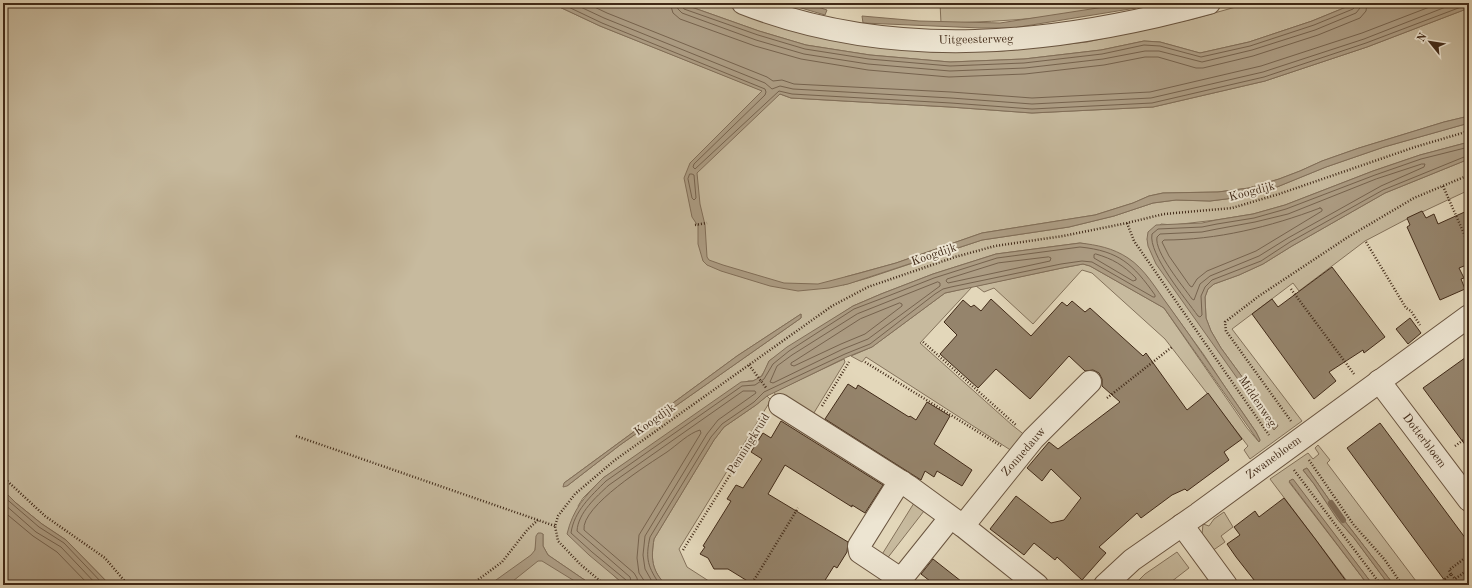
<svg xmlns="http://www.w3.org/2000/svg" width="1472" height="588" font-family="'Old Standard TT',serif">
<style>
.green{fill:#c7ba9e;stroke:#84725b;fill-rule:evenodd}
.water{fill:#ac9c83;stroke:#816e58}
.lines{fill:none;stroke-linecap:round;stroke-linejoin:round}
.shore{stroke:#76634e;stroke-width:1}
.stream{stroke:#816e58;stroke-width:6}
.building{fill:#95846c;stroke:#412a18}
.minor-casing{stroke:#6a5540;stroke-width:24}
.path{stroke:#412a18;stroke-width:2.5;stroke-dasharray:1 2;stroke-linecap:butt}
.minor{stroke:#ede5d2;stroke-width:22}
.labels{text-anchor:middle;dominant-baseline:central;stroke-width:4;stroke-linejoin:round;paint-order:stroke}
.street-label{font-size:12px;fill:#412a18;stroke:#ede5d2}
</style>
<rect width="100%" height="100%" fill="#e3d7ba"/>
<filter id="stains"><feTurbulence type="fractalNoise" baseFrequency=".005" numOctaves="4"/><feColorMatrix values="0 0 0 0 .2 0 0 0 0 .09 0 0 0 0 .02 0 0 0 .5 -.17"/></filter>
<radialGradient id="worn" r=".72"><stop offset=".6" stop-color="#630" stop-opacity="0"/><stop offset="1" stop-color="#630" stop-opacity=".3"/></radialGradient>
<g class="green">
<path d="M3,3H551L600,26L763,91L780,94L791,98L950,107L1032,113L1153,107L1265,81L1367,47L1469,8V116L1444,122L1359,148L1322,161L1300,171L1279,179L1249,188L1218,192L1163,193L1149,196L1133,203L1095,215L982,233L896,263L845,277L843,285L868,278L982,240L1069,227L1114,216L1153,203L1176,200L1210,201L1242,197L1272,189L1326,167L1384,147L1469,123V142L1420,155L1373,171L1285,205L1253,214L1216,220L1173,225L1161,224L1147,239L1274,429L1278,426L1221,348L1211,331L1206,318L1205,297L1208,289L1214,284L1239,275L1263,264L1292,246L1385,193L1469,159V190L1405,220L1365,241L1299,291L1293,283L1232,329L1302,421L1250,459L1244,450L1248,446L1165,339L1092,273L1082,270L1033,324L994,288L984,292L976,286L1062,268L1083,264L1090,266L1164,308L1247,428L1259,442L1260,440L1256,432L1221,381L1204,355L1145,274L1086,244L1080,243L996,254L933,274L881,294L853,306L769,361C765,372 760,382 748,381L603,478L583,498L578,506L614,576L625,585H592L548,555L543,546V534L536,544L535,550L581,585H110L66,540L42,524L16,503L3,490ZM801,314V318L620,445L567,486L564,483L737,356Z"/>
<path d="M680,3H722L766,21L838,39L933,52L1002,51L1087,42L1193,19L1250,3H1356L1312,21L1249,42L1200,53L1160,42L1144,41L1101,50L1024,59L950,62L870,55L806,45L759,31Z"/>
<path d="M940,3H1143C1077,16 1008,22 941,23Z"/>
<path d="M972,287L920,343L1012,425L1026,436L1012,451L866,357L862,362L851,356L872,347L945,293Z"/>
<path d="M844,359L845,362L812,416L776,396L774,392Z"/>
<path d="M767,396L771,400L679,549L687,567L715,585H666C651,570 651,558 654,539L714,440L724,427L756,405Z"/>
<path d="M1318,445L1330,460L1327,463L1419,585H1394L1337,511L1307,468L1303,470L1314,484L1338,520L1354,538L1389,585H1373L1292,479L1289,482L1368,585H1350L1270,479L1308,453L1313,459L1319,454L1315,448Z"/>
<path d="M914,503L924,511L886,560L881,556Z"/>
<path d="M1224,512L1233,527L1221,536L1225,542L1212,551L1202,535L1203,524L1209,526L1214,519Z"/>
<path d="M1177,552L1189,568L1167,585H1134L1145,574Z"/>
</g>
<g class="water">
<path d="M551,3H680L759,31L806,45L870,55L950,62L1024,59L1101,50L1144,41L1160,42L1200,53L1249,42L1312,21L1356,3H1469V8L1367,47L1265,81L1153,107L1032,113L950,107L791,98L780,94L697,173L700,204L705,225L707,257L709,260L723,265L784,283L818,284L860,273L896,263L982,233L1095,215L1133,203L1149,196L1163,193L1218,192L1249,188L1279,179L1300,171L1322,161L1359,148L1444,122L1469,116V123L1384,147L1326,167L1272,189L1242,197L1210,201L1176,200L1153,203L1114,216L1069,227L982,240L848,284L829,288L798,291L770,286L721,271L707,265L703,261L698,244V226L692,217L684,178L690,163L762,91L600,26Z"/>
<path d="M784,3H806L827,10L825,15Z"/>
<path d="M1130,3H1132L1136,8L1013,28H981L863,23L862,16L919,21L1000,23Z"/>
<path d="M1469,142V159L1385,193L1292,246L1263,264L1239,275L1214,284L1208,289L1205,297L1206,318L1211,331L1221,348L1278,426L1274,430L1156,264L1148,246L1147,239L1148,232L1156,225L1202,223L1216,220L1253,214L1285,205L1373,171L1420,155Z"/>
<path d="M1080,243C1097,245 1113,248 1128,258C1145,269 1156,289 1168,305C1198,346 1226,389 1256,432L1260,440L1259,442L1164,308L1090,266L1083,264L1062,268L945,293L872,347L847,357L767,396L756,405L724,427L714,440L654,539C651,558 651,570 666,585H625L589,555L567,534C573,509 585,496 603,478L741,382L753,381L762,376L769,361L787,347L853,306L881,294L933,274L996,254Z"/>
<path d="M801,314V318L620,445L567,486L563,487L564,483L575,475L737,356Z"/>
<path d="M1307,468L1337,511L1394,585H1389L1354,538L1338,520L1314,484L1303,470Z"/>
<path d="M1293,479L1373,585H1368L1289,481Z"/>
<path d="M3,490L16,503L42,524L66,540L110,585H3Z"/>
<path d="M538,533H541L543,534V546L548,555L592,585H581L542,561H538L508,585H489L531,555L535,550L536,536Z"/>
</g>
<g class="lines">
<g class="shore">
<path d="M560,3L602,23L765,89L766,92L765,95L694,164L693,167L695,169L779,91L792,94L951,103L1032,109L1152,103L1264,77L1366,43L1469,4"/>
<path d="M572,3L604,18L765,83L772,89L780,86L793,89L951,98L1032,104L1151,98L1263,72L1364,39L1456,3"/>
<path d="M586,3L607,13L767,77L773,81L782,80L794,84L951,92L1032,98L1150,92L1261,66L1362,33L1440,3"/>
<path d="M670,3L673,13L680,19L755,46L801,59L868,70L949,77L1025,74L1104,65L1145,57H1158L1196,68H1203L1253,56L1318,35L1360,18L1366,11L1367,3"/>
<path d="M676,3L678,9L682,13L756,40L804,54L868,64L950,71L1025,68L1103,59L1145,51H1159L1202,62L1252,50L1315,30L1356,13L1360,8L1361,3"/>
<path d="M681,3L682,6L684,9L758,35L805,49L869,59L950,66L1024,63L1102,54L1144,45L1160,46L1201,57L1250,46L1314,25L1353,9L1356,6V3"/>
<path d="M1469,147L1421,159L1375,175L1286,209L1254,218L1217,224L1202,227L1158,229L1152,234C1148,254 1186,299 1198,316L1200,317L1202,315L1201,296L1205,287L1212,280L1261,261L1290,242L1383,190L1469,155"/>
<path d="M1422,164H1425L1424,167L1381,186L1288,238L1259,256L1210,276L1200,284L1194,300L1192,299C1183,286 1154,252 1157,237L1160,234L1202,232L1217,229L1255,222L1288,214L1376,179Z"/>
<path d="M690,174H692L694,175L696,198L694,200L692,198L688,179Z"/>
<path d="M1320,208L1322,209V211L1256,251L1207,271L1197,279L1192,287L1190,286L1169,256L1162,242L1164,240C1217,240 1270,227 1320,208Z"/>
<path d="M1096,254C1113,259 1123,265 1136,278V280L1133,281L1094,258V255Z"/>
<path d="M1049,257L1051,258L1050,261L948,283L946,281L947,279L998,263Z"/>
<path d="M938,282L940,283V286L868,339L843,349L773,383L770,382L777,366L792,355L857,314Z"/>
<path d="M900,303L902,304V306L865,334L841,344L794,366L791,365V363L796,360L860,319Z"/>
<path d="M3,496L39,527L64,543L104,585"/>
<path d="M3,503L36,532L61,547L97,585"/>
<path d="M3,511L33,536L57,552L89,585"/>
<path d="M627,585L626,580L592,552L571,533C574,511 591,496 606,481L742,386L755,385L764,379L773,364L789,351L854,309L883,298L934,278L997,258L1080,247C1119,251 1133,264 1155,295V297H1153L1092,262L1082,261L1061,264L951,287L943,289L935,294L870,344L845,354L764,392L754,402L722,424L711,437L650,537C645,559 648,567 660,585"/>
<path d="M632,585L630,577L577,531C578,513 596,497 609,485L743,391H755L756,393L718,420L707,434L645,536L643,555L645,569L654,585"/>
<path d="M638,585L637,578L634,573L584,530C581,506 649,464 667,452C677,445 689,433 700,430L701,433L639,535L637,558L639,573L647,585"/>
</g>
<path class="stream" d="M1331,503L1343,520"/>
</g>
<g class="building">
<path d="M1469,210V264L1459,268L1464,278L1461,279L1465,289L1440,300L1407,227L1410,225L1407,218L1422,211L1426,218L1434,214L1438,224Z"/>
<path d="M1332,267L1385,337L1364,353L1363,350L1329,372L1336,381L1314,399L1252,314L1272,299L1278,307Z"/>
<path d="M991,299L1031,336L1062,302L1067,306L1072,301L1085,312L1090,308L1143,356L1146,353L1187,410L1208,393L1242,439L1224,452L1229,460L1187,491L1185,489L1172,495L1141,518L1137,513L1099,547L1106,553L1082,580L1057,557L1055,560L1034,543L1024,555L990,529L1016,496L1051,523L1064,520L1081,498L1051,469L1042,481L1027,468L1049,442L1058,449L1120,402L1102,386V379L1099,373L1093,370L1085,371L1069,356L1030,399L996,369L978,388L940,354L957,335L944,322L963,300L971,307L974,305L981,311Z"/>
<path d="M1410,318L1421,333L1408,344L1396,329Z"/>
<path d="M1469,355V450L1423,388Z"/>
<path d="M848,384L856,389L858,385L909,417L910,416L916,420L927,402L950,416L934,444L972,470L962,486L937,471L934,477L925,471L921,480L825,419Z"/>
<path d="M781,421L883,485L865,513L852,505V507L785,465L768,494L848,542L847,552L837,568L834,566L822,585H754L728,569H714L708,558L700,554L705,547L703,546L731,501L727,499L736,485L743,488L762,459L751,452L763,433L771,438Z"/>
<path d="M1380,423L1469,543V585H1448L1347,448Z"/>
<path d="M1284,498L1316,540L1349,585H1258L1236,557L1227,544L1240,535L1234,527L1255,511L1259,517Z"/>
<path d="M933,559L966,585H935L921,574Z"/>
</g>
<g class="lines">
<g class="minor-casing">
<g id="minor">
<path d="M743,3C893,62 1057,45 1209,3"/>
<path d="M1379,381L1469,500"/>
<path d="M780,405L908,486L963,526L1037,585"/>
<path d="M902,482L896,487L859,546L860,552L899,578H902L950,518"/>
<path d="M1182,525L1226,585"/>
<path d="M963,526L1033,439L1090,382"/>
<path d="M1105,585L1132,560L1198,514L1469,316"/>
</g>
</g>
<g class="path">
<path d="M1443,186L1469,245"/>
<path d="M1127,223L1134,241L1269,435"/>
<path d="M695,225L707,223"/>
<path d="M1366,242L1406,308L1411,311L1420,325"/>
<path d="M1291,289L1354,374"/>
<path d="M923,342L1017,426"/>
<path d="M865,362L1001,446"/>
<path d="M749,365L767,389"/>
<path d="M1107,398L1172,347"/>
<path d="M822,406L849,362"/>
<path d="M1291,421L1226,331L1225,322L1259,296L1348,237L1414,198L1469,175"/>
<path d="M296,436L555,526"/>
<path d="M1455,446L1469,436"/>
<path d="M1309,460L1353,524L1385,560L1402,585"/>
<path d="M1294,470L1381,585"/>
<path d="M3,477L45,516L105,558L128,585"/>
<path d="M683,550L765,419"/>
<path d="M1451,574L1449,570L1469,555"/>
<path d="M471,585L502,562L528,529L538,520"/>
<path d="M605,585L581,565L558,541L555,526L558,516L575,494L615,460L653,433L832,306L868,287L955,257L995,246L1063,236L1127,223L1164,214L1232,208L1279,194L1415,147L1469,131"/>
<path d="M751,585L798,508"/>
<path d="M1438,585L1451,574L1455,579L1469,569"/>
</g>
<use href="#minor" class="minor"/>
</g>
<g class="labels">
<g class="street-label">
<text transform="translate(976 40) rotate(-1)">Uitgeesterweg</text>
<text transform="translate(1252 192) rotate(-15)">Koogdijk</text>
<text transform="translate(934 255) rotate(-19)">Koogdijk</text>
<text transform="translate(1257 402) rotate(56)">Middenweg</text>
<text transform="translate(655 420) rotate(-35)">Koogdijk</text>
<text transform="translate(1424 441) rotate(53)">Dotterbloem</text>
<text transform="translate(749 444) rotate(-58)">Penningkruid</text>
<text transform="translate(1024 452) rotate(-49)">Zonnedauw</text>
<text transform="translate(1274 458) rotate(-36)">Zwanebloem</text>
</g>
</g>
<rect width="1472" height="588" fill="none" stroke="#e3d7ba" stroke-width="16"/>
<rect x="4" y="4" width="1464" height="580" fill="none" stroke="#412a18" stroke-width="2"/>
<rect x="8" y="8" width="1456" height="572" fill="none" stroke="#412a18"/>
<g transform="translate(1430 42) rotate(300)" stroke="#ede5d2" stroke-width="3" paint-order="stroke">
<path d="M0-3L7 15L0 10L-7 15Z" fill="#412a18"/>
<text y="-6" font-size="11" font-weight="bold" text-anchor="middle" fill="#412a18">N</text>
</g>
<rect width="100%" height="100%" filter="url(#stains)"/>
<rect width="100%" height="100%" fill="url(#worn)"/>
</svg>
